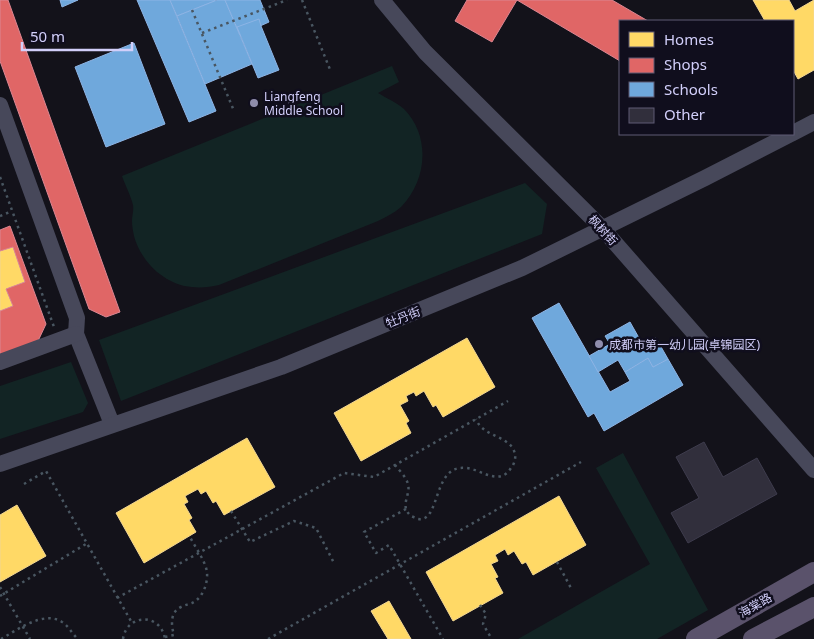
<svg xmlns="http://www.w3.org/2000/svg" width="814" height="639" font-family="'Noto Sans','Noto Sans SC',sans-serif">
<style>
.green{fill:#122424}
.homes{fill:#ffd966;stroke:#f2d692}
.shops{fill:#e06666;stroke:#dc8692}
.schools{fill:#6fa8dc;stroke:#8db4e5}
.building{fill:#312f3c;stroke:#3e3c4d}
.lines{fill:none;stroke-linecap:round;stroke-linejoin:round}
.path{stroke:#495661;stroke-width:2.5;stroke-dasharray:2.5 4;stroke-linecap:butt}
.minor{stroke:#47485a;stroke-width:16}
.major{stroke:#5a526b;stroke-width:20}
.poi-dot{fill:#8f8dac;stroke:#100e1d;stroke-width:2}
.labels{text-anchor:middle;dominant-baseline:central;stroke-width:5;stroke-linejoin:round;paint-order:stroke}
.poi-label{font-size:12px;fill:#d2cffa;stroke:#100e1d;text-anchor:start}
.street-label{font-size:12px;fill:#d2cffa;stroke:#100e1d}
</style>
<rect width="100%" height="100%" fill="#13121a"/>
<g class="green">
<path d="M392,66L399,82L378,93C386,98 396,102 404,109C431,136 427,181 401,207C394,213 386,217 378,221L219,285C210,287 201,288 192,287C165,285 141,262 134,236C133,231 132,226 132,221C132,216 134,210 133,205C131,196 125,185 122,176Z"/>
<path d="M525,183L547,204L542,234L121,401L99,340Z"/>
<path d="M71,362L88,403L83,412L0,439V386Z"/>
<path d="M623,453L708,610L657,639H518L650,564L596,468Z"/>
</g>
<g class="homes">
<path d="M753,0H789L795,11L814,0V70L798,79L793,70V21H765Z"/>
<path d="M13,247L25,282L6,289L13,306L0,311V251Z"/>
<path d="M467,338L495,387L443,417L436,405L433,407L424,391L416,396L414,392L406,396L408,401L400,405L409,421L406,423L411,433L361,461L334,413Z"/>
<path d="M247,438L275,487L224,515L216,501L213,503L206,491L201,494L198,489L185,496L188,502L184,504L192,518L189,520L196,532L144,563L116,513Z"/>
<path d="M559,496L586,545L533,575L526,562L522,564L514,551L508,555L505,549L495,555L498,561L491,564L498,577L495,578L503,593L453,621L426,572Z"/>
<path d="M17,505L46,556L0,582V515Z"/>
<path d="M389,601L411,639H388L371,611Z"/>
</g>
<g class="shops">
<path d="M0,0H8L120,312L106,317L89,309L0,61Z"/>
<path d="M467,0H517L492,42L455,21Z"/>
<path d="M517,0H612L648,21H620V61Z"/>
<path d="M10,226L46,324L38,341L0,355V311L13,306L6,289L25,282L13,247L0,251V230Z"/>
</g>
<g class="schools">
<path d="M60,0H78L62,7Z"/>
<path d="M137,0H170L216,111L189,122Z"/>
<path d="M170,0H214L215,1L177,16Z"/>
<path d="M217,0H225L252,64L205,84L177,16Z"/>
<path d="M225,0H260L269,22L240,35Z"/>
<path d="M259,19L261,26L279,70L258,78L237,27Z"/>
<path d="M134,43L165,124L106,147L75,67Z"/>
<path d="M559,303L610,392L630,381L625,372L648,358L653,367L668,359L683,385L604,431L594,413L588,417L532,318Z"/>
<path d="M630,322L643,345L656,338L668,359L653,367L648,358L625,372L618,360L598,372L589,356L610,344L605,336Z"/>
</g>
<path class="building" d="M704,442L723,477L757,458L777,494L688,543L671,513L699,498L676,457Z"/>
<g class="lines">
<g class="path">
<path d="M302,0L331,72"/>
<path d="M192,10L234,111"/>
<path d="M202,33L287,0"/>
<path d="M0,177L54,327"/>
<path d="M0,216L12,211"/>
<path d="M395,465C399,470 406,477 408,484C411,495 399,506 411,516C413,517 417,518 418,519C441,523 432,464 466,468C481,469 499,487 511,468C514,465 516,458 515,454C511,435 483,438 476,419"/>
<path d="M24,484L46,471L132,623"/>
<path d="M406,509L364,532L376,553L389,545L443,639"/>
<path d="M231,511L250,542L294,521L316,528L334,563"/>
<path d="M557,562L572,590"/>
<path d="M0,587L30,639"/>
<path d="M0,596L86,544"/>
<path d="M117,598L344,473L374,477L508,401"/>
<path d="M480,605L486,614L483,624L490,636"/>
<path d="M165,637L174,635C171,625 170,612 181,607C185,605 189,604 192,603C203,598 208,583 207,572C205,560 195,547 190,537"/>
<path d="M1,639C17,630 44,610 62,622C69,626 72,634 78,639"/>
<path d="M123,639C127,613 161,613 165,639"/>
<path d="M268,639L581,462"/>
</g>
<g class="minor">
<path d="M382,0L425,52L602,228L814,470"/>
<path d="M0,105L77,318L76,334L112,424"/>
<path d="M793,133L814,122"/>
<path d="M0,362L76,334"/>
<path d="M0,464L281,367L522,268L705,178L791,134"/>
</g>
<g class="major">
<path d="M696,639L814,572"/>
<path d="M753,639L814,607"/>
</g>
</g>
<g class="poi-dot">
<circle cx="254" cy="103" r="5"/>
<circle cx="599" cy="344" r="5"/>
</g>
<g class="labels">
<g class="poi-label">
<text x="264" y="96">Liangfeng<tspan x="264" dy="14">Middle School</tspan></text>
<text x="609" y="344">成都市第一幼儿园(卓锦园区)</text>
</g>
<g class="street-label">
<text transform="translate(603 230) rotate(47)">枫树街</text>
<text transform="translate(403 317) rotate(-22)">牡丹街</text>
<text transform="translate(755 605) rotate(-30)">海棠路</text>
</g>
</g>
<rect x="619" y="20" width="175" height="115" fill="#100e1d" stroke="#5e5b75"/>
<rect x="629" y="32" width="25" height="15" fill="#ffd966" stroke="#5e5b75"/>
<text x="664" y="45" font-size="15" fill="#d2cffa">Homes</text>
<rect x="629" y="58" width="25" height="15" fill="#e06666" stroke="#5e5b75"/>
<text x="664" y="70" font-size="15" fill="#d2cffa">Shops</text>
<rect x="629" y="82" width="25" height="15" fill="#6fa8dc" stroke="#5e5b75"/>
<text x="664" y="95" font-size="15" fill="#d2cffa">Schools</text>
<rect x="629" y="108" width="25" height="15" fill="#312f3c" stroke="#5e5b75"/>
<text x="664" y="120" font-size="15" fill="#d2cffa">Other</text>
<path d="M22 42v8h110v-8" fill="none" stroke="#d2cffa" stroke-width="2.5"/>
<text x="30" y="42" font-size="15" fill="#d2cffa" stroke="#100e1d" stroke-width="4" paint-order="stroke">50 m</text>
</svg>
